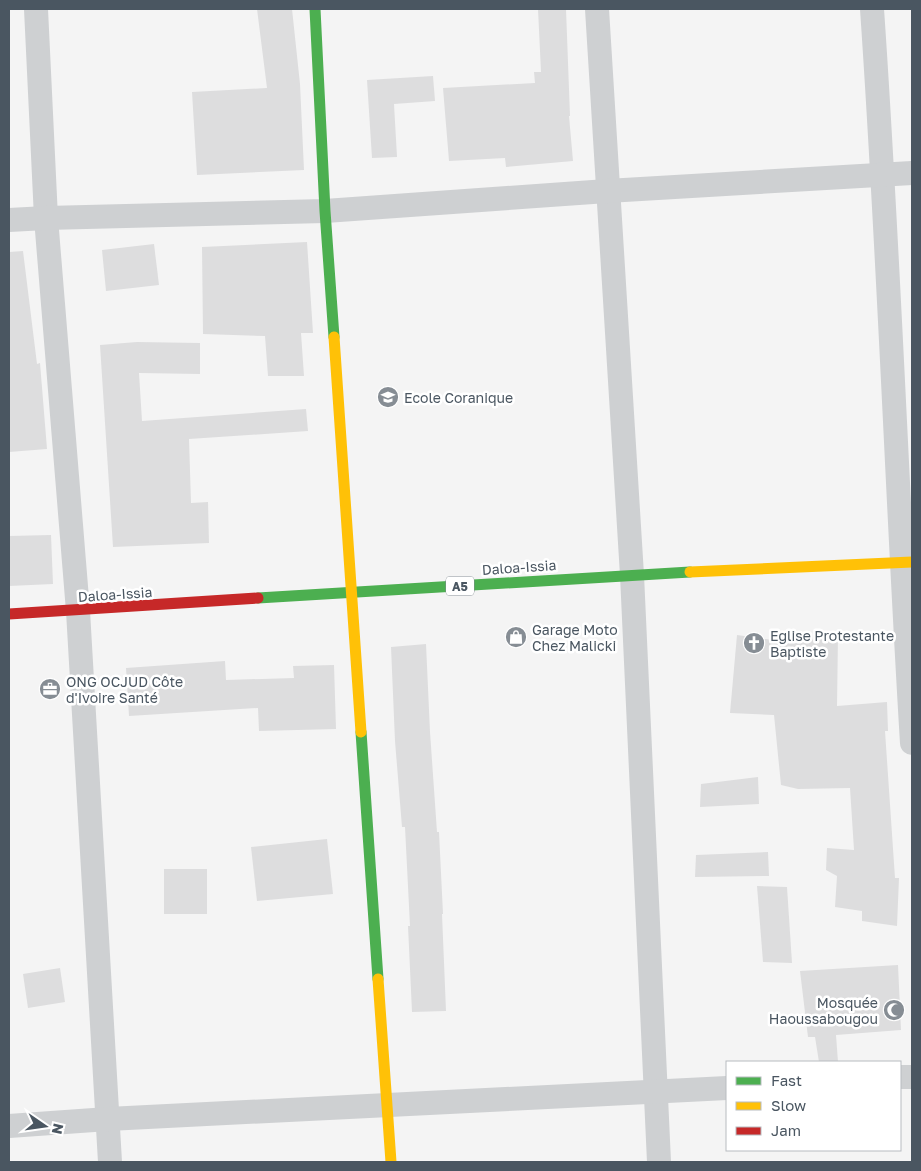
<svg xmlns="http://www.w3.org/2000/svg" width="921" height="1171" font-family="'Golos Text',sans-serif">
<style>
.building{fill:#ddddde}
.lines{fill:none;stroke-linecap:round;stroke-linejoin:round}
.street{stroke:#ced0d2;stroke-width:24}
.fast{stroke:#4caf50;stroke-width:11}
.slow{stroke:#ffc107;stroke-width:11}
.jam{stroke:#c62828;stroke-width:11}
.labels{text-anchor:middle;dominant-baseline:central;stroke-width:5;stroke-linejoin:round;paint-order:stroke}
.shield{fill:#fff;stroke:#808990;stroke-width:1}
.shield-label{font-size:12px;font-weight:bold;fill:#4a5661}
.poi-label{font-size:14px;fill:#4a5661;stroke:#fff;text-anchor:start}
.street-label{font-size:14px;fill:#4a5661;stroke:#fff}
</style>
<rect width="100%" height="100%" fill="#f4f4f4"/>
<g class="building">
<path d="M257,9H292L300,84L304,170L197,175L192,92L267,88Z"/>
<path d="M538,9H566L570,116H569L573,161L506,167L505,158L449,161L443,88L535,83L534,72H541Z"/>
<path d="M433,76L435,101L394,104L397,157L372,158L367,80Z"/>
<path d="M307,242L313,333H301L304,376H268L265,336L203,334L202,247Z"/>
<path d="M154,244L159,285L106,291L102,250Z"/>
<path d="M23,251L37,364L40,363L47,449L9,452V252Z"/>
<path d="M137,342L200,343V374L139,373L142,421L306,409L308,431L189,439L191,503L208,502L209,543L113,547L100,345Z"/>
<path d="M51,535L53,584L9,586V536Z"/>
<path d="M737,635L787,642V636L838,635L837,706L887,702L888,731H885L895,878H899L897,926L862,921V911L835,907L837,876L826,870L827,848L854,850L850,788L798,789L781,785L774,715L730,713Z"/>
<path d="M426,644L430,732L437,832H439L443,914H442L446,1011L412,1012L408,926H410L405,827H402L395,741L391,647Z"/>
<path d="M225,661L226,680L294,678L293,666L334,665L336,729L259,731L258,708L129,716L126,668Z"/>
<path d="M758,777L759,804L700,807L701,784Z"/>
<path d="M327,839L333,894L257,901L251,847Z"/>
<path d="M768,852L769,876L695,877L696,855Z"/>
<rect x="164" y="869" width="43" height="45"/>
<path d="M757,886L787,887L792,963L763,962Z"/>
<path d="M898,965L901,1030L836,1035L838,1062H819L815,1037H808L800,971Z"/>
<path d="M60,968L65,1002L28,1008L23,974Z"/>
</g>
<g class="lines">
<g class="street">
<path d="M36,9L46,218L78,611L110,1162"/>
<path d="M597,9L632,575L659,1162"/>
<path d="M872,9C889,253 897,498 912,743"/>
<path d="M9,220L46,218L325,211L607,191L912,173"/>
<path d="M900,1077H912"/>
<path d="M9,1126L108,1119L727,1088"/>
</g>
<g class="fast">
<path d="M315,9L325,211L334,337"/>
<path d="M258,598L690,572"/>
<path d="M361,732L378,979"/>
</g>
<g class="slow">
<path d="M334,337L361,732"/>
<path d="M690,572L912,562"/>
<path d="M378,979L391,1162"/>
</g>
<path class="jam" d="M9,614L258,598"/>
</g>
<defs>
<g id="school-disc" transform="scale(1.125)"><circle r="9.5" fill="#868d94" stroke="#fff"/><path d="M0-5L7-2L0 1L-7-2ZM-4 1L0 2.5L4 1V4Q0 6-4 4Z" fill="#fff"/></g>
<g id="shop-disc" transform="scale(1.125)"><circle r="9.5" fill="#868d94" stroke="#fff"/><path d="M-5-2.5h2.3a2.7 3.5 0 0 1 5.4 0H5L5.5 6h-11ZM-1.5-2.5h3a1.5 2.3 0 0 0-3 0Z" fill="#fff"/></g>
<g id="church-disc" transform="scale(1.125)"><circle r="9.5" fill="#868d94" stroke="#fff"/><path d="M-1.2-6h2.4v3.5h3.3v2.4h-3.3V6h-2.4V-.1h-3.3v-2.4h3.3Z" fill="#fff"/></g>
<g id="office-disc" transform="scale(1.125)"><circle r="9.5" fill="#868d94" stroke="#fff"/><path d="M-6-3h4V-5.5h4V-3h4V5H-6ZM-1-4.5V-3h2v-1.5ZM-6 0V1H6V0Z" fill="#fff"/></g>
<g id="mosque-disc" transform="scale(1.125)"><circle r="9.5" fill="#868d94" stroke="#fff"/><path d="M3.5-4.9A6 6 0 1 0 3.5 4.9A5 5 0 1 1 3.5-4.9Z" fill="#fff"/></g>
</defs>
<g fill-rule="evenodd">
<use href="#school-disc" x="388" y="397"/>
<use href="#shop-disc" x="516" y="637"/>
<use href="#church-disc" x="754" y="643"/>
<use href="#office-disc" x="50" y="689"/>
<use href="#mosque-disc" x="894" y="1010"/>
</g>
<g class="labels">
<rect class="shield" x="446" y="576.5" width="28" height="19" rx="4"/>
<g class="shield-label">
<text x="460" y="586">A5</text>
</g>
<g class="poi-label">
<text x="404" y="397">Ecole Coranique</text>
<text x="532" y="629">Garage Moto<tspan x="532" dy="16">Chez Malicki</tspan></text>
<text x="770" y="635">Eglise Protestante<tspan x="770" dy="16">Baptiste</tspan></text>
<text x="66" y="681">ONG OCJUD Côte<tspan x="66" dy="16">d'Ivoire Santé</tspan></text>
<text x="878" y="1002" text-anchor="end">Mosquée<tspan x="878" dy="16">Haoussabougou</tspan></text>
</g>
<g class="street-label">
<text transform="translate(519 567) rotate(-4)">Daloa-Issia</text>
<text transform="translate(115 594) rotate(-4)">Daloa-Issia</text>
</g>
</g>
<rect width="921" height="1171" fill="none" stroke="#4a5661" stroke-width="20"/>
<rect x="726" y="1061" width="175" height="90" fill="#ffffff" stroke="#b7bbc0"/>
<rect x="736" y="1077" width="25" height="8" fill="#4caf50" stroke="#b7bbc0"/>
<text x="771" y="1086" font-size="15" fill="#4a5661">Fast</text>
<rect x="736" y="1102" width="25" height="8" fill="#ffc107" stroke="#b7bbc0"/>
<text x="771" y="1111" font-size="15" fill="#4a5661">Slow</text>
<rect x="736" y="1127" width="25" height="8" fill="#c62828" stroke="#b7bbc0"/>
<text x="771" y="1136" font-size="15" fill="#4a5661">Jam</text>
<g transform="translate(45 1126) rotate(103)" stroke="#ffffff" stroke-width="4" paint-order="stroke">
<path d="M0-4L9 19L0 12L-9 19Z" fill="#4a5661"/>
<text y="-8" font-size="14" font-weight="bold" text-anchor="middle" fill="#4a5661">N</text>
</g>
</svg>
